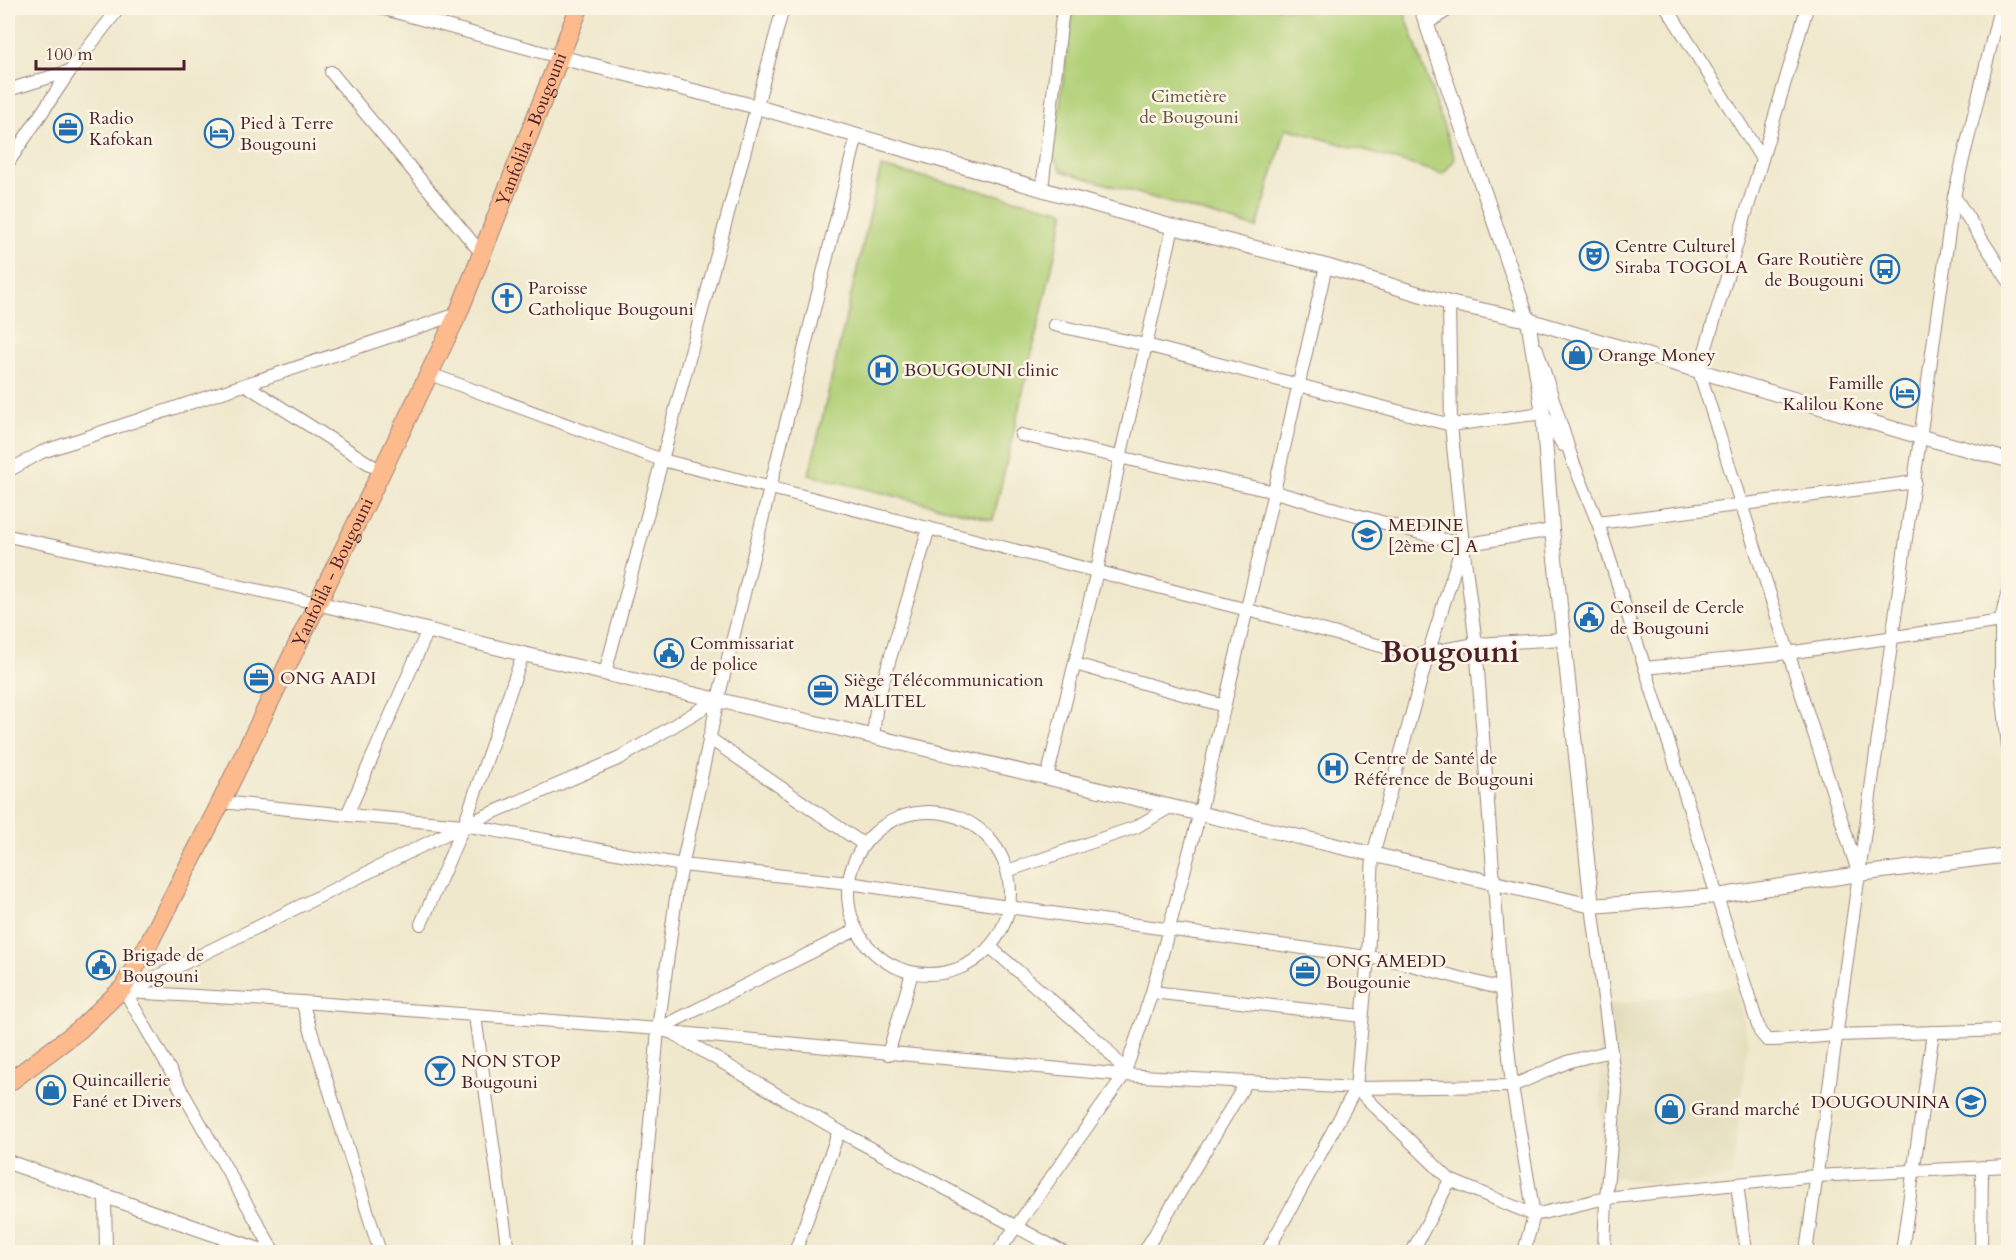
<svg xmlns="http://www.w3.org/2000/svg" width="2016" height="1260" font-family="Cardo,serif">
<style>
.built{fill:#e2dcba}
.green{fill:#b1d077;stroke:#7e7851;stroke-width:1.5}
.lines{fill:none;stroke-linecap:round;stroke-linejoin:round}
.minor-casing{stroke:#9c847c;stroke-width:14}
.tertiary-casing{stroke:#9c847c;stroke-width:16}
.primary-casing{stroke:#9c847c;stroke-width:20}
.minor{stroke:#fff;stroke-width:12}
.tertiary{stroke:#fff;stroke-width:14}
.primary{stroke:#fcba8d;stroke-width:18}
.labels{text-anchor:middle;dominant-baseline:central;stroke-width:5;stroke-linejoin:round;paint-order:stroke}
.park-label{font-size:18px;fill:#695442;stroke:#fcf5e5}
.poi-label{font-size:18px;fill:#4a1f2b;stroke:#fcf5e5;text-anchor:start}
.street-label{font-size:18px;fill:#4a1f2b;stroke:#fcf5e5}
.town-label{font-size:30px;font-weight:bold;fill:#4a1f2b;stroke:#fcf5e5}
</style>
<rect width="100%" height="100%" fill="#fcf5e5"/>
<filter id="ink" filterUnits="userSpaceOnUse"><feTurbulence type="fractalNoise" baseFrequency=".0167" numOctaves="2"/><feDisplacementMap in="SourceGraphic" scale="12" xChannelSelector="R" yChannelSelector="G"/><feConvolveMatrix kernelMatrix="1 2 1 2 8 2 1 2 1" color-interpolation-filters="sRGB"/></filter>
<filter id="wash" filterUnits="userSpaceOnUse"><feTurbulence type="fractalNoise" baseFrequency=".008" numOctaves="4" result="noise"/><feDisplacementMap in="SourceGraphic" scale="24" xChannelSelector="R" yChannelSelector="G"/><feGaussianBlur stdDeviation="1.35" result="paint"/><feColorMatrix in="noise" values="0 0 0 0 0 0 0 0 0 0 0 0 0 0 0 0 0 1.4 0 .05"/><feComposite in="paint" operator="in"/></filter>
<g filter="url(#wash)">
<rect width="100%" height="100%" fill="#efe8cc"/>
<path class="built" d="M1736,986L1748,1042L1732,1176L1667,1186L1603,1175L1598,1007Z"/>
<g class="green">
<path d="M1073,8H1403L1455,159L1443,174L1286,128L1257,228L1062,171L1053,157Z"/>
<path d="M881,167L1065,211L993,520L809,475Z"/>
</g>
</g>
<g filter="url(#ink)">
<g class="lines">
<g class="minor-casing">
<g id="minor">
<path d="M381,8L559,57"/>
<path d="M1667,8L1762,159"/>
<path d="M1807,8L1699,371L1858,872"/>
<path d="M1426,24L1451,8"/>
<path d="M331,72L482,254"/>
<path d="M8,90L70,71"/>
<path d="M8,163L70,71L119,8"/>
<path d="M1042,189L1063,8"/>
<path d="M1954,196L2008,280"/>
<path d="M1449,303L1451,425L1463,545L1476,644L1502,989L1512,1086L1534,1215L1524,1252"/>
<path d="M1054,325L1146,345L1451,425L1543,413L1563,445"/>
<path d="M1537,349L1573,462L1598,523L1645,668L1760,1032L1767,1040H1775L1836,1035L2008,1030"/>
<path d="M430,374L662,460L1248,610L1414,655L1476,644L1563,639"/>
<path d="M246,385L382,472"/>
<path d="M1021,435L1275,492L1463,545L1552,530"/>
<path d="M8,471L42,452L458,314"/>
<path d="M1598,523L1915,482"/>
<path d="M8,536L317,603"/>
<path d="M2008,591L2001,620V680L2008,747"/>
<path d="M1075,664L1225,706"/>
<path d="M1645,668L1788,653L2008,620"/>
<path d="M605,673L783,8"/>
<path d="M873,737L877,702L929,528"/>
<path d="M709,738L863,844"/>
<path d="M1047,778L1097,571L1120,458L1173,227"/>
<path d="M221,802L347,815L464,825L682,865L849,883L1008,907L1396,961L1502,989"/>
<circle cx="929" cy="893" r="81"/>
<path d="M347,815L428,630"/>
<path d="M1010,870L1136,827L1170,807"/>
<path d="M1592,906L1616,1091L1606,1198L1604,1252"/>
<path d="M421,924L464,825L523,654"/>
<path d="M990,947L1103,1045L1125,1071"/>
<path d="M123,988L127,992L302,1002L658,1029L669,1032L1124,1075L1356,1088L1512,1086L1570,1061L1611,1051"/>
<path d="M123,988L274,1252"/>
<path d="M128,991L464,825L620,758L718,699"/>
<path d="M1152,992L1362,1016"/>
<path d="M302,1002L380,1252"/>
<path d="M475,1016L508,1252"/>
<path d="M658,1029L856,930"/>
<path d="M674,1034L839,1131L1063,1252"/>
<path d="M888,1054L912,973"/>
<path d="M1356,1088L1450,1180L1534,1215L1606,1198L1737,1184L1816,1176L2008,1166"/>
<path d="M1737,1184L1746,1252"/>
<path d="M105,1197L106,1252"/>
<path d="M639,1252L658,1029L677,890L718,699L857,135"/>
<path d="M795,1252L839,1131"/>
<path d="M998,1252L1124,1075L1152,992L1200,812L1326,266"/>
<path d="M1144,1252L1246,1083"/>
<path d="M1267,1252L1356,1088L1368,957L1373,855L1428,654L1461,549"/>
<path d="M1412,1252L1450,1180"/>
<path d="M1806,1252L1954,196L2000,8"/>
<path d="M1902,1252L1933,1032"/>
<path d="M1981,1252L1982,1167"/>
</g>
</g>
<g class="tertiary-casing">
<g id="tertiary">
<path d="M1421,8L1528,320L1543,413L1552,530L1592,906"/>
<path d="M559,57L757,107L1173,227L1326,266L1449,303L1528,320L1921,437L2008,460"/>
<path d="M317,603L523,654L1592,906L1717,896L1859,874L2008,855"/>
<path d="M8,1162L265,1252"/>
</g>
</g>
<g class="primary-casing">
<g id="primary">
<path id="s1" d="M8,1083L79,1030L123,988L149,943L221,802L458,314L579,8"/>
</g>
</g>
<use href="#minor" class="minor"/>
<use href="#tertiary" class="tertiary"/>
<use href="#primary" class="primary"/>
</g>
</g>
<defs>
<g id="office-ring" transform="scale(1.5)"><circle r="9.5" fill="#fcf5e5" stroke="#1f6fb2" stroke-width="1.5"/><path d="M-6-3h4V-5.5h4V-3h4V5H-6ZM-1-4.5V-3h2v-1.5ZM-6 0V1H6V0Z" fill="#1f6fb2"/></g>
<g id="hotel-ring" transform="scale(1.5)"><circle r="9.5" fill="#fcf5e5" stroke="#1f6fb2" stroke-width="1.5"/><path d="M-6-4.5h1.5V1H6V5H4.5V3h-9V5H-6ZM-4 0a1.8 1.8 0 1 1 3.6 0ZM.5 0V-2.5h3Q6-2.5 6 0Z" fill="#1f6fb2"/></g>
<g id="theatre-ring" transform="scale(1.5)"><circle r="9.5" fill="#fcf5e5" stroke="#1f6fb2" stroke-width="1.5"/><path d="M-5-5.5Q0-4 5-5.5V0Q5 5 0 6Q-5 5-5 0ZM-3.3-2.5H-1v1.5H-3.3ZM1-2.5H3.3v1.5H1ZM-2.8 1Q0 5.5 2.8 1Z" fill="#1f6fb2"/></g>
<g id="bus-ring" transform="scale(1.5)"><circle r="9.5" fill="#fcf5e5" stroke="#1f6fb2" stroke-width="1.5"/><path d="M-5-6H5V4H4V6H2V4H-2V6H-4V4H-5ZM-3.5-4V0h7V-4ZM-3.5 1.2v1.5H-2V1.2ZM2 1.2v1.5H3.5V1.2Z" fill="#1f6fb2"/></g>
<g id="church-ring" transform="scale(1.5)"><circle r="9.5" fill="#fcf5e5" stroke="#1f6fb2" stroke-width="1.5"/><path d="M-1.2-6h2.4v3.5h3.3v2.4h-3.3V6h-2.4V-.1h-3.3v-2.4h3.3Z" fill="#1f6fb2"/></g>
<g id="shop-ring" transform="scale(1.5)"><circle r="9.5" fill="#fcf5e5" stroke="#1f6fb2" stroke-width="1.5"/><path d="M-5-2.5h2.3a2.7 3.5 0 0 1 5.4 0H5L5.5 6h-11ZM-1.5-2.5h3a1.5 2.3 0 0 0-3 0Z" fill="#1f6fb2"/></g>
<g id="hospital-ring" transform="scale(1.5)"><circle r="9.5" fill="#fcf5e5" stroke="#1f6fb2" stroke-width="1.5"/><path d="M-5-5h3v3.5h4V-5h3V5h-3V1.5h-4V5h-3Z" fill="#1f6fb2"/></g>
<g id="school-ring" transform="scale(1.5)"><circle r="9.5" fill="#fcf5e5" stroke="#1f6fb2" stroke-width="1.5"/><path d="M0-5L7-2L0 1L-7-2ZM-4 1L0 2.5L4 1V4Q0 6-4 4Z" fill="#1f6fb2"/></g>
<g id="civic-ring" transform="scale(1.5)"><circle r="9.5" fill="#fcf5e5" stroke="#1f6fb2" stroke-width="1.5"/><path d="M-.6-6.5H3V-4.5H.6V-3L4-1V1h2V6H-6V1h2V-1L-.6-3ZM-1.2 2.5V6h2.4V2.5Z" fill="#1f6fb2"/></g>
<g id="bar-ring" transform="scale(1.5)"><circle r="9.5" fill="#fcf5e5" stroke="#1f6fb2" stroke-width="1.5"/><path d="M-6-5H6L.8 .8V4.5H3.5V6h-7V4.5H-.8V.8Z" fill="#1f6fb2"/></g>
</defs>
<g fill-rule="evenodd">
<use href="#office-ring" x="68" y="128"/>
<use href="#hotel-ring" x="219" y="133"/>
<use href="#theatre-ring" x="1594" y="256"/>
<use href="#bus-ring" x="1885" y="269"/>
<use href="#church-ring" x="507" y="298"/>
<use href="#shop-ring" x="1577" y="355"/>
<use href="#hospital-ring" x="883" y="370"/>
<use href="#hotel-ring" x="1905" y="393"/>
<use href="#school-ring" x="1367" y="535"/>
<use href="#civic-ring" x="1589" y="617"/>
<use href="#civic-ring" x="669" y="653"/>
<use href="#office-ring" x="259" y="678"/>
<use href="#office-ring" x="823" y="690"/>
<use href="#hospital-ring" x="1333" y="768"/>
<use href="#civic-ring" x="101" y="965"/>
<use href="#office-ring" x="1305" y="971"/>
<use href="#bar-ring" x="440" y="1071"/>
<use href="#shop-ring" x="51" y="1090"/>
<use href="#school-ring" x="1971" y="1102"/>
<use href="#shop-ring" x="1670" y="1109"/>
</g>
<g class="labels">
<g class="park-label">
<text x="1189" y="96">Cimetière<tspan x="1189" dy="21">de Bougouni</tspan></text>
</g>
<g class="poi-label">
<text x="89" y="118">Radio<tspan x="89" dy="21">Kafokan</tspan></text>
<text x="240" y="123">Pied à Terre<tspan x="240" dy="21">Bougouni</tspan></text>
<text x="1615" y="246">Centre Culturel<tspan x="1615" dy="21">Siraba TOGOLA</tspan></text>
<text x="1864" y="259" text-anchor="end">Gare Routière<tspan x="1864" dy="21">de Bougouni</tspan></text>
<text x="528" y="288">Paroisse<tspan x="528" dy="21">Catholique Bougouni</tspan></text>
<text x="1598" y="355">Orange Money</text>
<text x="904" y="370">BOUGOUNI clinic</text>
<text x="1884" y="383" text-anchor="end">Famille<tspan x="1884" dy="21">Kalilou Kone</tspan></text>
<text x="1388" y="525">MEDINE<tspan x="1388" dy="21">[2ème C] A</tspan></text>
<text x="1610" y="607">Conseil de Cercle<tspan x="1610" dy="21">de Bougouni</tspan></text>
<text x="690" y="643">Commissariat<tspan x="690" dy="21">de police</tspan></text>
<text x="280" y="678">ONG AADI</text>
<text x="844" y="680">Siège Télécommunication<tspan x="844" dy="21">MALITEL</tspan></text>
<text x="1354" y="758">Centre de Santé de<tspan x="1354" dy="21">Référence de Bougouni</tspan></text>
<text x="122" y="955">Brigade de<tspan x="122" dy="21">Bougouni</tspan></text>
<text x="1326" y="961">ONG AMEDD<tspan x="1326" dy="21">Bougounie</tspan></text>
<text x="461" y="1061">NON STOP<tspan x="461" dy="21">Bougouni</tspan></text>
<text x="72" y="1080">Quincaillerie<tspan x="72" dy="21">Fané et Divers</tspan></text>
<text x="1950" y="1102" text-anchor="end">DOUGOUNINA</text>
<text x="1691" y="1109">Grand marché</text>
</g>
<g class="street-label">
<text stroke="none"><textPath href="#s1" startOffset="1101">Yanfolila - Bougouni</textPath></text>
<text stroke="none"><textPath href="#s1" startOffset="615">Yanfolila - Bougouni</textPath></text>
</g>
<g class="town-label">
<text x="1450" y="652">Bougouni</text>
</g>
</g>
<rect width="2016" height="1260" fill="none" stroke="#fcf5e5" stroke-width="30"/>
<path d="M36 60v9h148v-9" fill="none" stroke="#4a1f2b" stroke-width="3"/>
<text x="45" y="60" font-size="18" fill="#4a1f2b" stroke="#fcf5e5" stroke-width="4.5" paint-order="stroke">100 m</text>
</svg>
